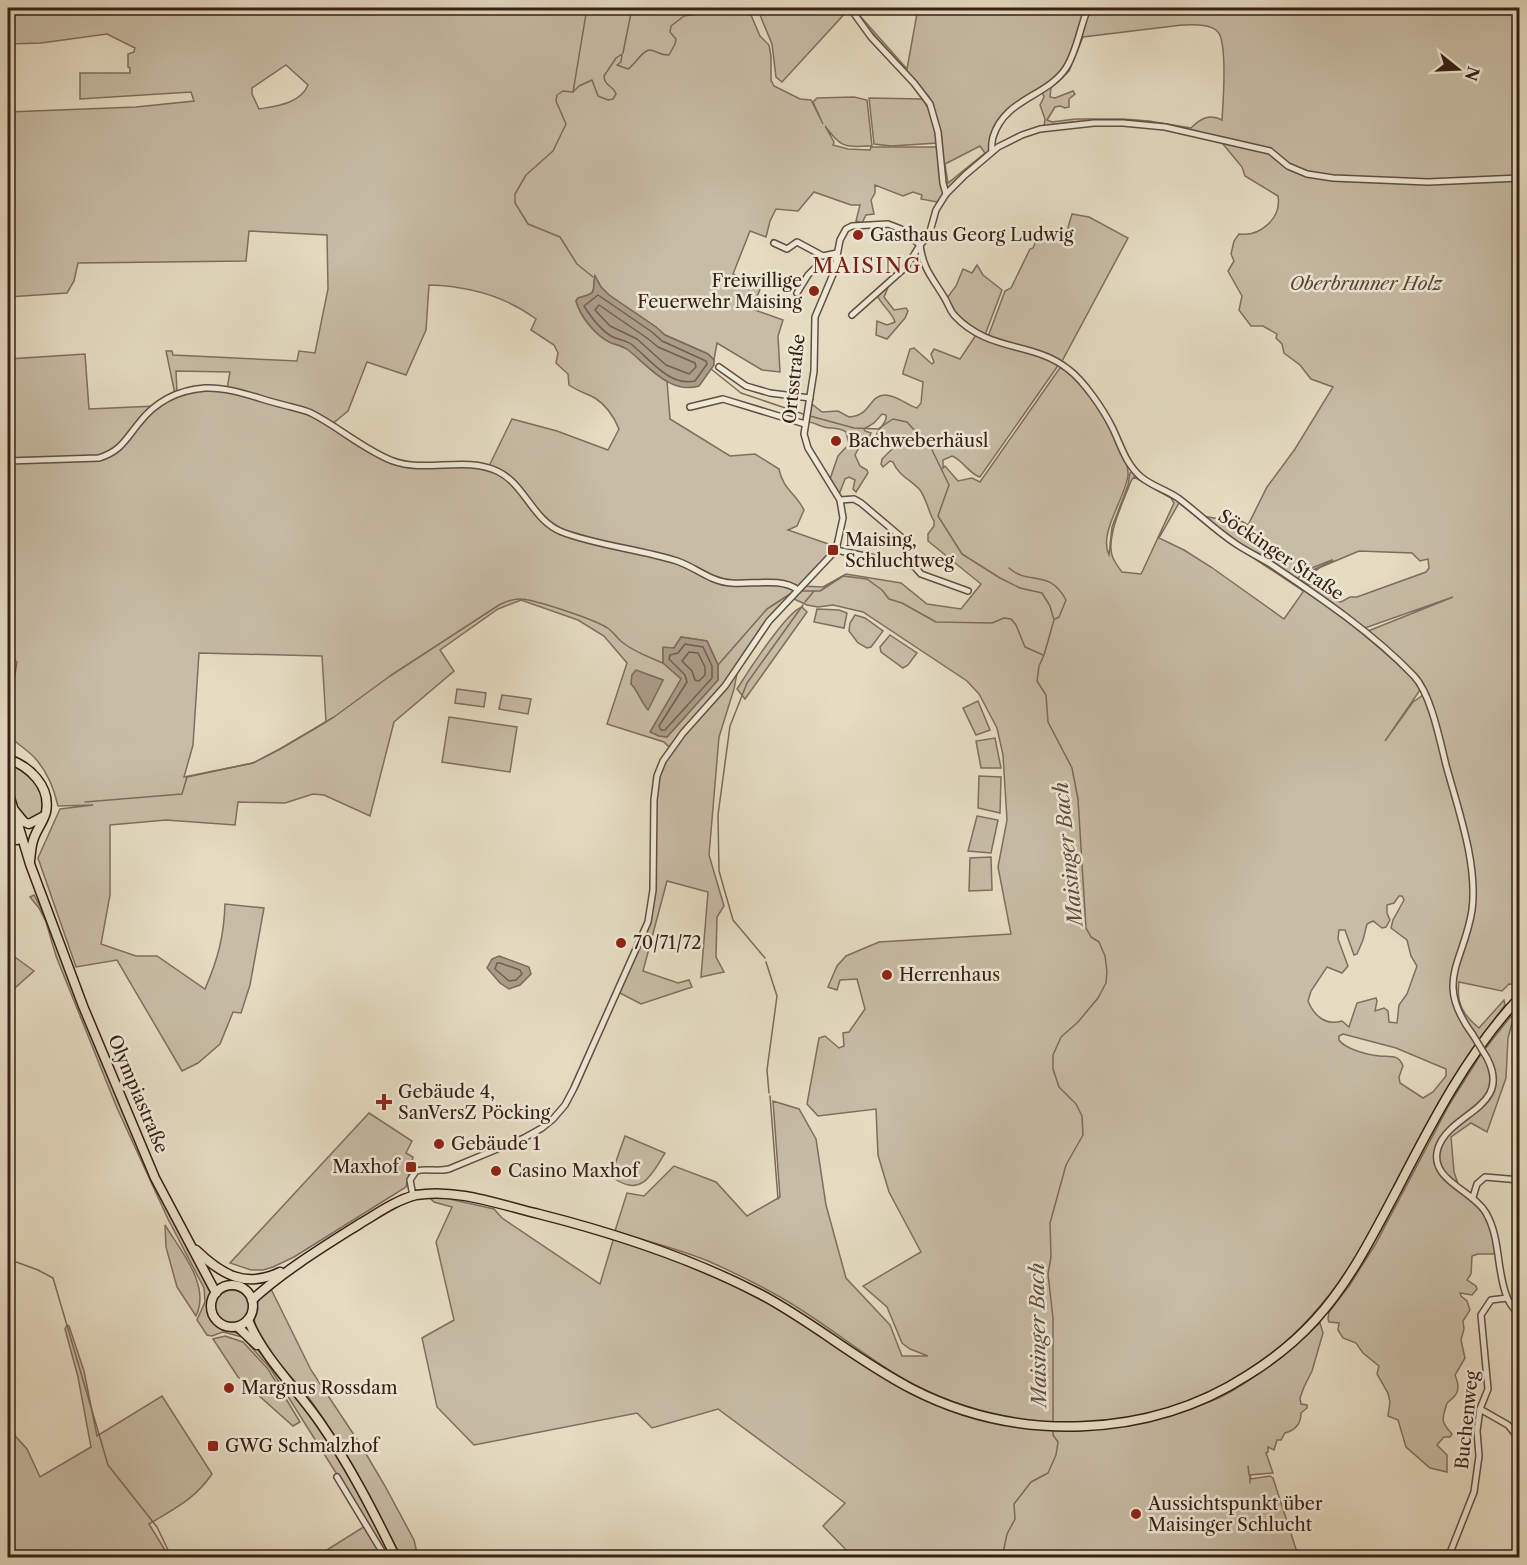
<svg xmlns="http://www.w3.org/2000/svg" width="1527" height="1565" font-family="'Libre Caslon Text',serif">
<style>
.green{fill:#c7bca5;stroke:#7f6e5d;stroke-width:1.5;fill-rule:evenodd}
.water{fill:#aa9c87;stroke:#7c6a59;stroke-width:1.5}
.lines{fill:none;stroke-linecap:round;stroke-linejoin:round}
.shore{stroke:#705e4e;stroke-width:1.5}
.stream{stroke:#7c6a59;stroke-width:1.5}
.minor-casing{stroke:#624f40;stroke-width:8}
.primary-casing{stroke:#372015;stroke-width:11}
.minor{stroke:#eee8d7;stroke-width:5}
.primary{stroke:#e5dcc2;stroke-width:8}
.minor-bridge-casing{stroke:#624f40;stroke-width:8;stroke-linecap:butt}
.minor-bridge{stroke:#eee8d7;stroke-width:5}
.poi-dot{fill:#8f2418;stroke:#eee8d7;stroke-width:2}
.labels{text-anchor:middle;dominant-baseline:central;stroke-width:5;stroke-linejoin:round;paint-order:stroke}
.poi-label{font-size:18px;fill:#372015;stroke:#eee8d7;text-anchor:start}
.park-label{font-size:18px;font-style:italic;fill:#5b4739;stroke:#eee8d7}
.street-label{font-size:18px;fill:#372015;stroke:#eee8d7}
.water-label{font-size:20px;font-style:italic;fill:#5f4b3d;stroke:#eee8d7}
.quarter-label{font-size:21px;letter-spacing:1.5px;fill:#7a1f14;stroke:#eee8d7}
</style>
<rect width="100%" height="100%" fill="#e5dcc2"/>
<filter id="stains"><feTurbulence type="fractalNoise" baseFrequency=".00333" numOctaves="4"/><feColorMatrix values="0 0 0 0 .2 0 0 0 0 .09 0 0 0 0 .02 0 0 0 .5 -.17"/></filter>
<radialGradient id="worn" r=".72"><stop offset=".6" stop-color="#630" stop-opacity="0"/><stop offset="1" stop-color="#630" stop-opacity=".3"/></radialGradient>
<g class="green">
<path d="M8,8H748L760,36L769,45L771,56V80L774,86L800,99L811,100L823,124L813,102L817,98L854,97L867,100L872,146C844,147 841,148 825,126L834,142L833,145L848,149L870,150L871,147H936C945,158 939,178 945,192L937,202L921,199L922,195L913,192L903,196L875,185V193L871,200L874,214L866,215L862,223L856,221L860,205H851L814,192L798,211L776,209L770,221L766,237L750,231L733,274L761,287L752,309L783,320L778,336L780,372L762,370L717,343L714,360L708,354L665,335L656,327L609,295L601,287L595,276C592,292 598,293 578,298L576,301C580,316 594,334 608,341C615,345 623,346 630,351C642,361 653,374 667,381L670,419L730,456L755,454L779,469C783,490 796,493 804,510L797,526L788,530L837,547L836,550L803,586L823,587L846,574L901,583L927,604L961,609L981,584L928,541V534L934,526V521C928,511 927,500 920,490C911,480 898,475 893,462L890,461L883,467L881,464L882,459L898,443L889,439L881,442L876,437C876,429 888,424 886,415L882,414L874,423L864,429L865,431L871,433L870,436L864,438L855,455L860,466L867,470L868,473L856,492L853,489L855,480L849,477L845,479L840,492L837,491L830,479L838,456L849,444L846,432C838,427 832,429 824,427C817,425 814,422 808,422L812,404L822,412L838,411L849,417C871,416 869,395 885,395C897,395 906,405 917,408L921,403L923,382L903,374V372L910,349L914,348L932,364L934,362L931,354L934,349L960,359L976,335C1002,347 1030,351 1056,363L1057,367L980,477C969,474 964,461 952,456L943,460V468L945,466L958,481L972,478L980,482L1057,372L1060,368C1083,372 1130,453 1128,475C1126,497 1098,533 1109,555L1112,527L1128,485L1130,473L1132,471L1144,480L1171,495L1218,533L1274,568L1342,616L1412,676L1419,685L1420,690L1385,741L1413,702L1426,693L1414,673L1368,634V631L1453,597L1365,628L1301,583L1328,587L1337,601L1341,602L1350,597H1357L1426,572L1429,568L1428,559L1420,561L1412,553L1359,551L1321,567L1308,576L1309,579L1330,584L1329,586L1301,581L1313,570L1333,561L1332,560L1312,568L1295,580L1236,542L1202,516L1220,519L1223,518V514L1226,512L1248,525L1267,487L1295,449L1333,387L1311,379L1300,365L1284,353L1282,344L1276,338L1277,334L1263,326H1251L1239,310L1242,296L1228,271L1234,261L1231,254L1234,241L1239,234C1260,237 1282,218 1278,196L1245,176L1242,167L1218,138L1173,127L1132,121L1073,122L1044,126L1045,119L1040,105L1044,97L1042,91L1062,75L1069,65L1089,8H1519V177L1427,180L1348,177L1347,178L1348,180C1405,186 1462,181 1519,180V985L1509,984L1502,991L1459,982C1456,1003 1463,1015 1479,1028L1504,1000L1505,1005C1479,1040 1453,1076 1432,1115C1414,1148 1398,1183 1380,1217C1342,1287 1291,1352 1218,1389C1193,1402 1164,1409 1137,1416C1065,1432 985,1420 919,1387C870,1362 828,1324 780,1297C757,1284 733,1272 708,1261C678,1249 646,1241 615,1231L627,1193L644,1196L674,1166L716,1182L747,1216L780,1197L773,1101L799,1109L816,1139L826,1205L846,1278L890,1325L902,1356H928L910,1349L902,1343L887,1307L863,1286L921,1252L889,1192L878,1155L876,1109L818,1116L807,1104L819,1038L825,1036L839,1048L844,1046L843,1033L849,1032L865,1009L857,979L840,980L837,990L828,987L837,966L846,956L879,942L1011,934L998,867L1007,820L1003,755L997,728L979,694L967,681L863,612L833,605L818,607L807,605L792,598L769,621L738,668L734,689L719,737L709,855L724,906L717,917L716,957L724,972L701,977L708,892L667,881L643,971L678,983L689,980L692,987L641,1004L616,991L648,922L653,890L654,800L657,776L670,748L664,742L607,724L627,663L604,636L578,620L521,600L498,609L440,650L454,671L394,722L370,816L324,795L313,794L285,803L238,802L235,825L166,820L110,825V895L101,944L136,956H157L205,989C218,959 224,936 225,904L264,908L250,985L241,1013L233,1012L220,1044L198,1063L182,1071L117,960L76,967L38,858L60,809L93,805L58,806C54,788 47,771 34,757C26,749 16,743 8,735V716L17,662L8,656V359L85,354L89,409L156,406L175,394L166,351H172L173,355L297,361L299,351L315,353L328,289L327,235L249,231L246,261L78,263L74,281L67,293L8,297V112L136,107L194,101L191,92L80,99V73H130V68L128,67V54L134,52L135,48L107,34L41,43L8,44ZM1182,25C1191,25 1211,23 1218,32C1228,44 1223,103 1222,120C1209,113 1200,119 1191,128L1149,121L1123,119H1075L1052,122L1047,120L1055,107L1060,106L1065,108L1069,107V99L1075,94L1073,91L1055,98L1050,97L1051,88L1069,71L1083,37ZM286,65L308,85C300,104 276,106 259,109L252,94V88ZM429,285C466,286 505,296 536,319L531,330L554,345L558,353L556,363L568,374L569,385C577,391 586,393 595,398C606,405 614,417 619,429L608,450L557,431L512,419L488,468C460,463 433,468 405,464C379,460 353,439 331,425L348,411L367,362L406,375L426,330ZM176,371L230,372L227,389L204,388L177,393ZM1134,477L1171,498L1174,503L1143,570L1141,574L1122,572C1119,568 1116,564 1114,560C1103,541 1124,501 1131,481ZM1179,503L1220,536L1302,590L1303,592L1284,619L1211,567L1184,550L1159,538ZM681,637L707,641L718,665V680L667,737L659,736L651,731L682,679L663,663V648H674ZM199,653L322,656L326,722L280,749L253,763L184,777L193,745ZM636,671L663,680L648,709C640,701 637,689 631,684L632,675ZM1399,896H1402L1404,900L1393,920L1391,928L1407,940L1411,956L1417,966L1407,994L1399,1005L1397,1023L1389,1022L1388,1011L1384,1008L1375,1011L1377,1001L1376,998L1357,1003L1349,1027L1342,1021C1326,1026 1314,1016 1308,1001L1311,991L1327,967L1342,973L1348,966L1338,939L1339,930H1345L1354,955L1357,954L1363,940L1367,924L1373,921L1382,928L1386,927L1390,920L1387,913V905L1394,903ZM1343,1034L1396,1048L1446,1069V1076L1433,1092L1423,1098L1400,1083L1399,1077L1403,1066C1399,1054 1390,1057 1379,1056C1368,1055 1345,1049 1339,1040V1036Z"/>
<path d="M757,8H847L848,10L782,82L776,77L772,44Z"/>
<path d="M853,8L907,69L918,8H1087L1067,64L1055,79L1008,111L987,153L948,189H946L941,132L929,97L866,26ZM980,146L985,153L948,183L945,164Z"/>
<path d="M869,98L923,99L931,114L937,143L891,146L874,144Z"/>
<path d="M1072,214L1089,217L1128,238L1061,363L990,337L989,334L1005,291L1011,288L1030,249L1033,248L1039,234L1044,232L1066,234Z"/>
<path d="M977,265L983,275L1002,290L985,335C969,325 954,316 947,298L956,286L963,269L972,273Z"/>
<path d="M889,285L884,297L894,310L906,308L908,311L905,318L887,339L876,335L877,321L887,325L895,322C892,312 881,305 877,295Z"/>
<path d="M802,607L807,612L745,699L737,689C747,673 787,611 802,607Z"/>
<path d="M817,609L839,610L847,613L844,628L814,622Z"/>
<path d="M855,615L865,618L883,631L871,647L867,648L858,643L849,631L850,623Z"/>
<path d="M890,635L917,653L908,665L903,668L881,652L880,647Z"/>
<path d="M457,689L486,693L484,707L455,703Z"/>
<path d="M502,695L531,699L528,714L499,709Z"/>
<path d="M978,701L990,730L976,735L963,708Z"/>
<path d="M449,717L517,727L510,772L442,762Z"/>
<path d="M995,738L1001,768H981L976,741Z"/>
<path d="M8,762C28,767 60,805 34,821L22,818L10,789Z"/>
<path d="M979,776L1001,777L1000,813L978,808Z"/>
<path d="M977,816L998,820L991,853L968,851Z"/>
<path d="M991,857L992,890L969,891L970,858Z"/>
<path d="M34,895L41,908L80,1007L156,1186L210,1292C197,1334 229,1324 250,1340L319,1427L348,1469L393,1557H389L270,1368L242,1337L223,1332L212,1336L207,1335L197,1320L205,1302L204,1288L168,1219L117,1108L56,956L46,922L39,908L30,897Z"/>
<path d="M8,952L34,971L8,994Z"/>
<path d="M1511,1016L1513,1019L1508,1038L1506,1078L1487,1132L1471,1123L1451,1137L1454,1172L1460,1190L1478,1202L1486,1215L1497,1254H1478L1472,1256L1471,1274L1467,1280L1476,1286L1477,1289L1472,1295L1460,1293L1461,1296L1467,1301L1470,1310L1463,1321L1464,1329L1461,1340L1465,1358L1455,1375C1461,1389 1458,1395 1447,1403C1442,1420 1440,1421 1452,1434L1450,1437H1444L1437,1445L1447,1455V1472L1430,1468L1406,1447L1398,1420L1388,1416L1390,1402L1388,1393L1377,1374L1379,1366L1363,1353L1356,1343L1343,1338L1338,1330L1339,1323L1329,1322L1328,1319L1329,1312L1349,1286L1375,1245L1449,1105L1481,1054Z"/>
<path d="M369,1113L412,1141L406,1153L413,1157L406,1187L294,1257L273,1267L263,1270H251L230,1263Z"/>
<path d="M625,1136L665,1153C652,1174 642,1197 615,1179V1164Z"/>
<path d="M432,1197L445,1198L494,1209L502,1218L600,1284L614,1237C668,1257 723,1275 773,1303C809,1323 842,1348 876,1370C887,1377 899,1386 911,1392C991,1433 1080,1440 1167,1416C1188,1410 1211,1403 1230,1392C1263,1374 1291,1347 1320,1323L1323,1333L1312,1371L1304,1387L1300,1398L1301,1404L1307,1405V1408L1301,1413C1301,1424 1296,1430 1285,1433L1281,1440H1277L1274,1450L1268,1447V1452L1266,1453L1273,1473L1250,1475L1251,1479L1270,1476L1273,1478L1296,1549L1303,1557H853L823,1526L845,1503L718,1409L652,1428L637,1413L474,1445L437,1407L422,1338L454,1320L436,1242L452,1207L434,1202L430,1198Z"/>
<path d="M165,1225C180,1250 211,1285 196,1316L177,1287L166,1247Z"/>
<path d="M270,1287L311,1370L362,1447L385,1486L414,1540L418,1557H401C375,1505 347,1454 314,1405C297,1379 263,1354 255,1323C252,1309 260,1295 270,1287Z"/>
<circle cx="232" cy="1307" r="17"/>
<path d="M67,1325L69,1326L84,1371L97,1436L162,1396L212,1474C194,1500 175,1508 149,1524L165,1550L164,1557H8V1428L27,1449L40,1477L91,1447L78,1377L65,1329Z"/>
<path d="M225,1336L243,1342L268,1369L300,1422L293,1426L238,1377L213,1339Z"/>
<path d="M365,1526L383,1558H314Z"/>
</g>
<g class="water">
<path d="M595,276L601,287L609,295L656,327L665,335L708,354L714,360V365L699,386C670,395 648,365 628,350C623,346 617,345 611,343C596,336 580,316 576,301L578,298C600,292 591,292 595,276Z"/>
<path d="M681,637L707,641L718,665V680L667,737L659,736L650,732L681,679L663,663V647L674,648Z"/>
<path d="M636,670L663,680L648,710C641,702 637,689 631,684L632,675Z"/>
<path d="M499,956L529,967L531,974L520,985L509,989L500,983L487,968L492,959Z"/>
</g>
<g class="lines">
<g class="shore">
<path d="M598,295L652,332L662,341L706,361L707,364L695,381C669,387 649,358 631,344C625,340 619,340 613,337C601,331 591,317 584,306Z"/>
<path d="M599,305L647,338L658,347L695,363L696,367L689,374L666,365L637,339L610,326L595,310Z"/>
<path d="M685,644L703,647L712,666V678L665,730H661L659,726L687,682L685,675L669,659L670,655L678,653Z"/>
<path d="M689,652L698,653L705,667V675L699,681L695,680L692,671L682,661Z"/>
<path d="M497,963H500L520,970L522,974L516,980L509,981L495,969Z"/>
</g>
<g class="stream">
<path d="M623,53L632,8"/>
<path d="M573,92L587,8"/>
<path d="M593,277L577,264L560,237L528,224L515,203V194L526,175L553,151L566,124L556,101L557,95L563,91L573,92L579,86L592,80L598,96L608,100L613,99L616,94C614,86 604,86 604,76L616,58L622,54L621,62L617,65L628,69C635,65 642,50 650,50C657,51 661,56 669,55L675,44L676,39L670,32L671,26L684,16L697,14L700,8"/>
<path d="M711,369L741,393L806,415"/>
<path d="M810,416L854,428L878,429L893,419L907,422L932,450L949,485L938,516L962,554L1000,578L1020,588L1042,593L1050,606L1054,620L1044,655L1039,666L1037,681L1046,695L1048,722L1072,768L1078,799L1086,928L1091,937L1099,942L1105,956L1107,971L1106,983L1098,998L1078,1022L1061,1037L1053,1055V1069L1059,1087L1076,1104L1082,1116L1083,1135L1066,1165L1050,1223L1051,1257L1048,1274L1053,1318V1421"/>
<path d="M1009,568C1029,586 1049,568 1066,600L1059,617L1055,619"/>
<path d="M801,591H820L843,576L867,579L882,590L889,599L902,603L936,622L992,623L1004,618L1011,619L1016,625L1025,647L1043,655"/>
<path d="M805,602L814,591"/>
<path d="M718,665L767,609L790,594"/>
<path d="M85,802L182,794L187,777L253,763L280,749L334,717L390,676L499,605C506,602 513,598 521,599C536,600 597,620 609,629C614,633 617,638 622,642C634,652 649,657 663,663"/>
<path d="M765,958L733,920L719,871L718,815L730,726L747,683L803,605"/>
<path d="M766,962L777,996L767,1070L769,1093"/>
<path d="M770,1096L778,1199"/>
<path d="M8,1259L38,1270L53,1278L108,1465L157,1527L172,1558"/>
<path d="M1248,1466L1249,1475"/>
<path d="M1250,1477V1483"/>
<path d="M1002,1558L1007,1534L1015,1519L1014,1504L1031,1482L1048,1473L1056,1455L1058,1442L1053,1435V1428"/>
</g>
<g class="minor-casing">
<g id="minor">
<path d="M850,8L871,37L914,83L930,104L938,132L943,183L946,194"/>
<path d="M992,151C991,145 992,142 993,137C1005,98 1047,97 1066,68C1077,51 1080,27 1088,8"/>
<path d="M774,243L787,249L797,242L823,256L837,253"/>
<path d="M920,245C923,269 932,277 944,297C948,303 949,309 954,315C989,353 1033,341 1068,369C1084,381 1103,409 1112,427C1121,445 1125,463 1141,477C1152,486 1166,490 1178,498C1198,513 1215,530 1236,544C1248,552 1261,558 1272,565C1321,598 1373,633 1414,676C1431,694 1440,741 1446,765C1458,809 1478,864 1472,910C1464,963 1433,981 1473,1035"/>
<path d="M797,293L808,275L817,266L834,272"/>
<path d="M852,315L907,266L920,245L929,235L936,210L946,194L965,175L998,147L1022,135L1040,129L1094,123H1123L1165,127L1270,151L1288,166L1307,174L1333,178L1428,182L1520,178"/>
<path d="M719,367L746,386L770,393L810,398"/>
<path d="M690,407L723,399L805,424"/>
<path d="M8,461L99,458C121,451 125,440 139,423C156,401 178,390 205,388C231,387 256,398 280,404C290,407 302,409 311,413C339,427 364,450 393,461C426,473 465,456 497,471C525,484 532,520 562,532C599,546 639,549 677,561C695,567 711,582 731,583C752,585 781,577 798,590"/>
<path d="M840,500L854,499L861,503L907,542"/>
<path d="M836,550L914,566L921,574L968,591"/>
<path d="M1487,1058C1513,1108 1450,1112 1438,1148C1428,1180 1473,1190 1486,1213C1501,1239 1496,1270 1507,1297C1509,1304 1515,1310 1520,1316"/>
<path d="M413,1196L410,1180L416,1171C427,1168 437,1172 449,1169L524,1138L542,1128L553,1119L565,1105L574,1088L648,922L653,890L654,800L657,776L663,761L683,733L725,686L769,621L836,550L843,518L840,500L808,448L804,434L814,371L815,317L834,272L840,240L846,229L852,226L888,224L901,229L920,245"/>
<path d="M1473,1197L1477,1184L1485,1177L1520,1180"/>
<path d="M1480,1409L1508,1425L1520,1440"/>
<path d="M337,1477L386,1558"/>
<path d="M1448,1558L1474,1492L1479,1456L1477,1431L1480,1409L1488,1389L1481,1315L1491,1300L1507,1298"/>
</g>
</g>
<g class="primary-casing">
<g id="primary">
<path d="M8,759C29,766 51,786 46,812C44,821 37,829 34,838C31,845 31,853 30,861"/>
<path d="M8,791L30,864L83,1006L155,1178L216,1293"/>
<path d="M15,811L24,822L29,824L42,817"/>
<path d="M8,826L16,835L17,840"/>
<path d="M196,1250C221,1274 245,1289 280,1272"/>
<circle cx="232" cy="1306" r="21"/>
<path d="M252,1300C285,1270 323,1247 361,1223C378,1213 396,1200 416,1195C456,1188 501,1205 539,1214C614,1233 691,1258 760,1294C813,1322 859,1362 912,1389C1017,1443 1149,1439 1248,1375C1272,1360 1296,1341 1315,1320C1350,1282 1374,1233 1398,1188C1432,1122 1468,1052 1520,997"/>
<path d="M248,1320C264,1358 296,1388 319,1421C349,1464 373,1511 396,1558"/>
<path d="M238,1327L257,1345"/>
</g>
</g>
<use href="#minor" class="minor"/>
<use href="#primary" class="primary"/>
<g class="minor-bridge-casing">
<path id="minor-bridge" d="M1473,1035L1487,1058"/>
</g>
<use href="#minor-bridge" class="minor-bridge"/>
</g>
<g class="poi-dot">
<circle cx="858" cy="235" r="6"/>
<circle cx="814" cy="291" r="6"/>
<circle cx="836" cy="441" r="6"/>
<rect x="827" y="544" width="12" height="12" rx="3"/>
<circle cx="621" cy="943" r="6"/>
<circle cx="887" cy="975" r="6"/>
<path d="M381 1093h6v6h6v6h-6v6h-6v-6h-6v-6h6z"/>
<circle cx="439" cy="1144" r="6"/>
<rect x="405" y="1161" width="12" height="12" rx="3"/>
<circle cx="496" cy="1171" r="6"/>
<circle cx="229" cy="1388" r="6"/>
<rect x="207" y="1440" width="12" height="12" rx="3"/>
<circle cx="1136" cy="1514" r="6"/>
</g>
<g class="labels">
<g class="poi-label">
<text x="870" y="235">Gasthaus Georg Ludwig</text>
<text x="802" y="281" text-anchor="end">Freiwillige<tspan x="802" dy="21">Feuerwehr Maising</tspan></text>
<text x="848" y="441">Bachweberhäusl</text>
<text x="845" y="540">Maising,<tspan x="845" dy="21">Schluchtweg</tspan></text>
<text x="633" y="943">70/71/72</text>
<text x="899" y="975">Herrenhaus</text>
<text x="398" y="1092">Gebäude 4,<tspan x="398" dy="21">SanVersZ Pöcking</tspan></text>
<text x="451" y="1144">Gebäude 1</text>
<text x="399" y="1167" text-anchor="end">Maxhof</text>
<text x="508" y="1171">Casino Maxhof</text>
<text x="241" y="1388">Margnus Rossdam</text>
<text x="225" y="1446">GWG Schmalzhof</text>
<text x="1148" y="1504">Aussichtspunkt über<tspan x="1148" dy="21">Maisinger Schlucht</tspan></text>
</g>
<g class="park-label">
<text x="1366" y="284">Oberbrunner Holz</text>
</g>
<g class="street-label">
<text transform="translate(794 379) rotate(-84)">Ortsstraße</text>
<text transform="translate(1281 555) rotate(34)">Söckinger Straße</text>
<text transform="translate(138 1094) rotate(67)">Olympiastraße</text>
<text transform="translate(1467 1420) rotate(-84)">Buchenweg</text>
</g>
<g class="water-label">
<text transform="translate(1068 854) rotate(-96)">Maisinger Bach</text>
<text transform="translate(1038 1335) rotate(-91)">Maisinger Bach</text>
</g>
<g class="quarter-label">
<text x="867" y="265">MAISING</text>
</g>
</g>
<rect width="1527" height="1565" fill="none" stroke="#e5dcc2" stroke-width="30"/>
<rect x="9" y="9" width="1509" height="1547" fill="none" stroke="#372015" stroke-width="3"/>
<rect x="15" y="15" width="1497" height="1535" fill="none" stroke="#372015" stroke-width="1.5"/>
<g transform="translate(1458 69) rotate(108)" stroke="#eee8d7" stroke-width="4.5" paint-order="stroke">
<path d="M0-4.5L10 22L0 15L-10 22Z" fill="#372015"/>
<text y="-9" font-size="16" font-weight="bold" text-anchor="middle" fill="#372015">N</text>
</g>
<rect width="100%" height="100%" filter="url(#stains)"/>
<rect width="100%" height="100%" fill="url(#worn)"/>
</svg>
